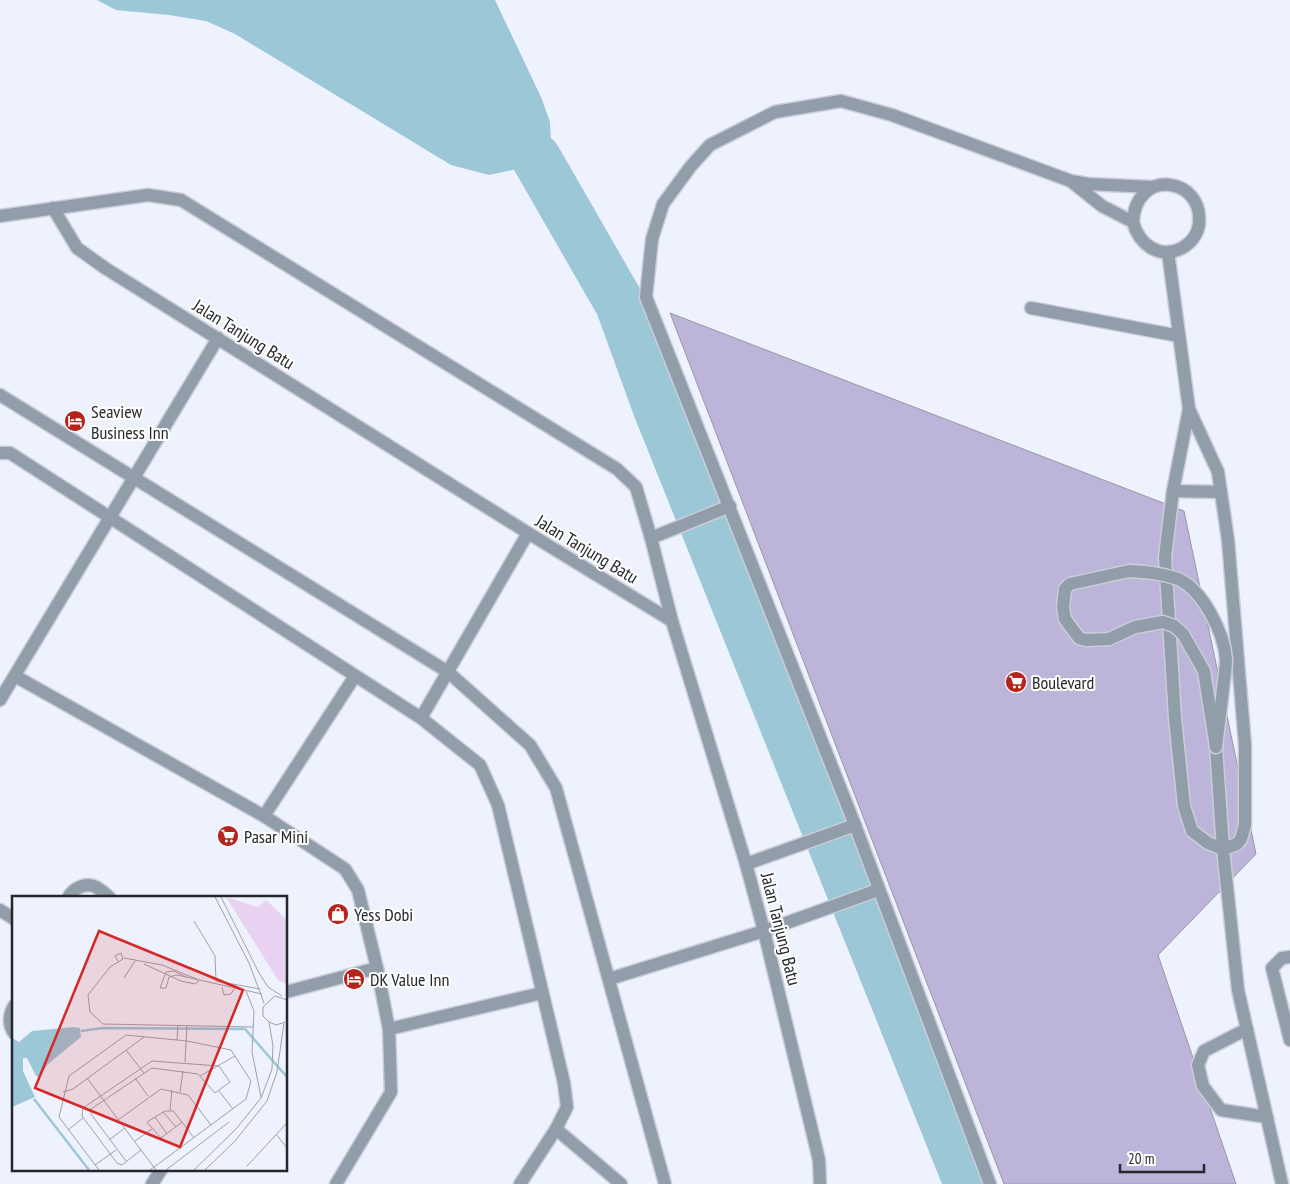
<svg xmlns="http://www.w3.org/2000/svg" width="1290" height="1184" font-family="'PT Sans Narrow',sans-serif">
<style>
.water{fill:#9cc7d7}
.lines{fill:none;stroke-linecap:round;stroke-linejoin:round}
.river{stroke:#9cc7d7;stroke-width:50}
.building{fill:#bcb5d9;stroke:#9997a2}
.service-casing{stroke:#cacdd8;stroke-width:15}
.minor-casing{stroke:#cacdd8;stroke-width:15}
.service{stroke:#919eaa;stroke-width:12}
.minor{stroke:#919eaa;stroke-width:12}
.service-bridge-casing{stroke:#cacdd8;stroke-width:15;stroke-linecap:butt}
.service-bridge{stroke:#919eaa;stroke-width:12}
.labels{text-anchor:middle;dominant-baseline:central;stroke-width:4;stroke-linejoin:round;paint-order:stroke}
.street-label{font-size:18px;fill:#25272b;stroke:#fff}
.poi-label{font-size:18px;fill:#25272b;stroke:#fff;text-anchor:start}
.inset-river{fill:none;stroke:#9cc7d7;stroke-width:2.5}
.inset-road{fill:none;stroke:#9ea1aa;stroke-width:1}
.view{fill:#d62828;fill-opacity:0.15;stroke:#d62828;stroke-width:2.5}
.inset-edge{fill:none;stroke:#25272b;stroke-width:2.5}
</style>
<rect width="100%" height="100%" fill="#eef2fe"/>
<path class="water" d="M97,0H495L541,97L550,122L551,142L536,158L517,169L489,175L451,165L235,34L206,21L169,15L116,10Z"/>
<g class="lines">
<path class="river" d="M536,158L620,304L657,406L969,1184"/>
</g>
<path class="building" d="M670,313L1184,511L1256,854L1158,955L1236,1184H1004Z"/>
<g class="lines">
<g class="service-casing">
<g id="service">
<path d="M1072,182L1102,206L1133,222C1139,244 1159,260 1182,248C1191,243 1198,234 1199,224C1204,177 1136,167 1133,222"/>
<path d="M1168,252L1189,409L1218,472L1228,540L1245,745V825L1241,839L1237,844L1223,849L1208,843L1192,831L1184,806L1175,718L1165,557L1173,491L1189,409"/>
<path d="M1031,308L1179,336"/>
<path d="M0,395L448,672L530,745L556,788L665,1184"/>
<path d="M0,453H10L421,718L480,765L498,805L564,1083L567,1107L556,1129L520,1184"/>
<path d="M1173,491L1221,492"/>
<path d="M651,538L730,506"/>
<path d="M421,718L528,533"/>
<path d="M1216,747L1223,849L1238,990L1282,1184"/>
<path d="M264,816L355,676"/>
<path d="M746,864L855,825"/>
<path d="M68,898C73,888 86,882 96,887C101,890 106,894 110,898"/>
<path d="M0,910L14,919"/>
<path d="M1290,957L1282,958L1272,968L1290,1040"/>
<path d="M609,979L764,931L878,890"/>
<path d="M286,992L377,968"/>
<path d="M14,1006C9,1015 8,1024 14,1033"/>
<path d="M389,1029L542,993"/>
<path d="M1247,1029L1204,1051L1198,1065L1203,1086L1221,1110L1267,1117"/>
<path d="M556,1129L621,1184"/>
<path d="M152,1184L161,1170"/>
<path d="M990,1184L855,825L646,297L652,239L663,204L691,166L710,145L775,112L841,101L892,115L1071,181L1088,184L1152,187"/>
</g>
</g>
<g class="minor-casing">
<g id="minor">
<path d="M53,208L77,248L105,268L528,533L672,621"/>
<path d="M0,216L148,195L181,200L617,469L636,487L651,538L672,621L746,864L764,931L819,1160L820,1184"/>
<path d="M15,676L264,816L345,869L358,890L377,968L389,1029L391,1092L336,1184"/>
<path d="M0,700L218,338"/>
</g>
</g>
<use href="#service" class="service"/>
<use href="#minor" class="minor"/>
<g class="service-bridge-casing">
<path id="service-bridge" d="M1129,571C1146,572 1161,573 1178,579C1203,590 1224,633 1226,659C1226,669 1224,680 1223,689C1221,709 1218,728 1216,747L1204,671L1183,634L1174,626L1163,622L1135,627L1109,639L1086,640L1079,638L1065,619L1063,607L1065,589L1070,584Z"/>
</g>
<use href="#service-bridge" class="service-bridge"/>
</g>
<defs>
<g id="hotel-disc" transform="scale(1.125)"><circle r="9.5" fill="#b4251e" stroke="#fff"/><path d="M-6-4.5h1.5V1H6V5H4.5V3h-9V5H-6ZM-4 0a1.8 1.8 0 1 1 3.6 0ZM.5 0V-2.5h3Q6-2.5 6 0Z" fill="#fff"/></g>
<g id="supermarket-disc" transform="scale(1.125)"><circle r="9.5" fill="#b4251e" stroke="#fff"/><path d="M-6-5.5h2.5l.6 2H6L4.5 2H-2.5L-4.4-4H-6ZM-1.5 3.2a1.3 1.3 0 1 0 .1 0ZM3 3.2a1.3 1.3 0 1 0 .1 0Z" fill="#fff"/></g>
<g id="shop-disc" transform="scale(1.125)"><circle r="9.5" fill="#b4251e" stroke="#fff"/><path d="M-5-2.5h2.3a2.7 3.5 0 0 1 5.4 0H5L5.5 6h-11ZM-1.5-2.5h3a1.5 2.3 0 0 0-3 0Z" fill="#fff"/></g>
</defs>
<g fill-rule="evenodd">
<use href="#hotel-disc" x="75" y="421"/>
<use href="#supermarket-disc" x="1016" y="682"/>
<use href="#supermarket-disc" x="228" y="836"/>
<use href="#shop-disc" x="338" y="914"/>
<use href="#hotel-disc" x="354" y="979"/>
</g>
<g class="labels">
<g class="street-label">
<text transform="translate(244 334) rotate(32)">Jalan Tanjung Batu</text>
<text transform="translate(587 549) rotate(31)">Jalan Tanjung Batu</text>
<text transform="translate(781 929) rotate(76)">Jalan Tanjung Batu</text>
</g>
<g class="poi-label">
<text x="91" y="411">Seaview<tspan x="91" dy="21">Business Inn</tspan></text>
<text x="1032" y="682">Boulevard</text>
<text x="244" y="836">Pasar Mini</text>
<text x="354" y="914">Yess Dobi</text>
<text x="370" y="979">DK Value Inn</text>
</g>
</g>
<g transform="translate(12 896)">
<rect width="275" height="275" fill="#eef2fe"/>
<path d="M214,1L246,11L254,4L275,24V88L266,84Z" fill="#e9d1f1"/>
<path d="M62,131L68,132L69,141L36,168L28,181L24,180L15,162H11V175L23,201L0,211V142L7,146L20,135Z" fill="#9cc7d7"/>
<path class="inset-river" d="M69,135L91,132L233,133L275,181M22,203L77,274"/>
<path class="inset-road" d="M203,1L237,67L252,107M209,1L247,77L256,91L270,100M182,25L203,60L204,85L248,93M112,62L150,69L187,84M106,65L103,60L109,57L111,63L98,71L76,99L78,116L91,128L241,131M132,68L169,85L183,88L187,85M174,81L162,75L154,76L148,92H154L157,81L165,79L250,98M112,82L123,65M210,91L212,99L219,98L222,93M234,95L242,115L240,156L249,201M273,126L264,129L257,126L251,120V111L263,100L275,104M165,144L166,129M114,154L132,177M173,166L175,129M188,180L223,160M75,182L144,274M123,182L136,200M207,195L221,213M51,196L61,193L132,141M168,196L171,175M158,214L160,194M151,216L164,231M143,221L155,238M106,224L149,193L176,199L199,229M170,226L149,242L135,226L153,215H161L170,226L182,242M56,234L71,222M264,238L275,252M97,244L113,232M123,245L140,233M114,265L79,218V213L140,172L186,178L203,197L218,186L207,170L140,165L71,212L70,220L105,267L110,269L129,254M83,269L104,254M235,270L275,227M87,274L47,221L57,180L114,139L175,145L219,154L239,185L234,203L138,274M154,274L217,226M182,274L224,233L249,202L260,173L261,150L257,126M193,274L223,245L255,205L265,176L272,127"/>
<path class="view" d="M87,35L231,94L168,251L23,192Z"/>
<rect width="275" height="275" class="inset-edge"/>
</g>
<path d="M1120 1164v8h84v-8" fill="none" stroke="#25272b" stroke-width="2.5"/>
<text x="1128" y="1164" font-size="15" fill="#25272b" stroke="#ffffff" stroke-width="4" paint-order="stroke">20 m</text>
</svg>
